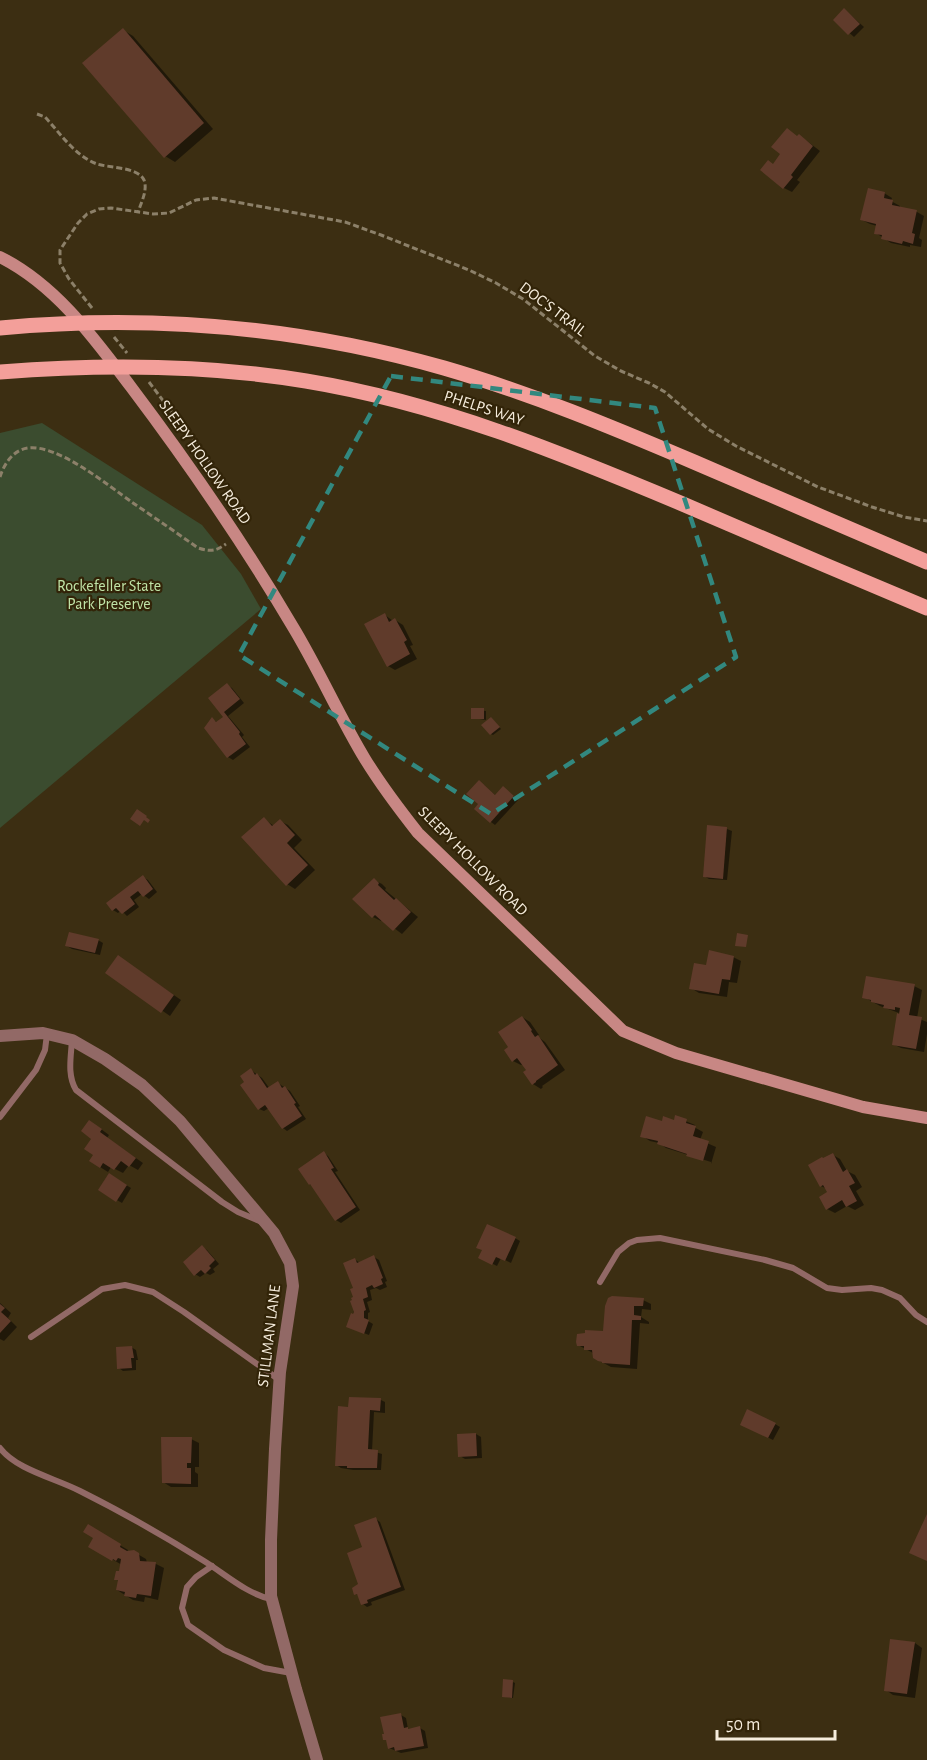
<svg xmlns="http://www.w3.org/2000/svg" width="927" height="1760" font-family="'Alegreya Sans',sans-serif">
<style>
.green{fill:#3b4c2f}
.shadow{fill:#0007}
.building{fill:#603b2b}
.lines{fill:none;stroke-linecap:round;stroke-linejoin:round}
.path{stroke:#8c8069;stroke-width:3;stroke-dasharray:6 3;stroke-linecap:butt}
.lane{stroke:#926966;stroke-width:6}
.street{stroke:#926966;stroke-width:12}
.secondary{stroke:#c88784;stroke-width:12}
.primary{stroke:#f39f9a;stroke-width:15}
.marked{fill:none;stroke:#32887f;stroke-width:4.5;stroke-dasharray:12 8;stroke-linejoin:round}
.labels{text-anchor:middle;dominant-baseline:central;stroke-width:4.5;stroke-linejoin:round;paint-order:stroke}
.street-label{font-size:16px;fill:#f6eddd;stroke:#322408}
.park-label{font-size:16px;fill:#bfe3a7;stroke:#322408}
</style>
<rect width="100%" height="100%" fill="#3c2e12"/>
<path class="green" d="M42,423L202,525L241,574L261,609L0,828V433Z"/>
<g class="shadow">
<path d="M845,10L864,27L854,37L835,20Z"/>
<path d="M123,30L133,36L213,129L175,162L165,156Z"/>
<path d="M798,137L807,141L820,151L797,180L800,182L792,192L784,188L774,165Z"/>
<path d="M884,193L892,198L891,201L900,206V208L917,212L924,216L919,238L922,240L921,247L910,245V247L891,243L876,233L877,226L870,224L862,220Z"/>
<path d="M385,615L393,621L395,620L403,625L413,645L410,646L417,659L395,670L388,666Z"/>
<path d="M227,685L232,688L244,703L228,716L244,735L242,737L250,747L233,760L228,757L212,719L218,723L226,717L210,698Z"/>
<path d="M472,710L486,711V720L473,718Z"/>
<path d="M493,720L501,729L493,735L491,734Z"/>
<path d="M484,785L496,796L508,791L518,800L495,825L491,822L480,804Z"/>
<path d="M264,819L274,826L280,821L288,825L302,840L294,848L315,870L295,889L287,884Z"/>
<path d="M727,829L732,831L727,880L709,879L704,876Z"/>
<path d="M143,877L148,880L157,892L149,899L142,894L134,900L139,907L127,916L121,910L118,913L113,910Z"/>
<path d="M374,880L382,884L386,888L385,890L418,917L402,934L382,919L381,921L373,917Z"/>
<path d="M98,940L103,943L100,955L72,949L67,946Z"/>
<path d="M119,957L181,1000L170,1016L107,972Z"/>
<path d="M733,957L741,961L737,983L729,982L727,997L699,993L691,988L708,967Z"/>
<path d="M914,986L922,990L917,1018L927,1022V1034L924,1052L901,1048L893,1044L899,1013L880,1006L864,997Z"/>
<path d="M522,1017L530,1022L539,1035L537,1036L545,1042L565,1070L542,1086L543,1087L541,1089L533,1084L525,1072L528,1071L523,1064L521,1065L513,1061L510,1047Z"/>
<path d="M251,1070L262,1078L270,1089L278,1083L290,1091L300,1106L298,1107L306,1119L287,1131L283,1128L269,1108L264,1111L259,1109Z"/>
<path d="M676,1117L695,1125L694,1127L703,1132L700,1140L716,1147L711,1164V1162L666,1148L659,1143L650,1141L642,1136L663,1123L675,1121Z"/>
<path d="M97,1126L109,1135L107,1138L143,1163L138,1170L129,1165L123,1173L111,1167L108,1172L100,1167L95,1155L94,1138Z"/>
<path d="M324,1153L328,1156L338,1171L335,1172L360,1210L341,1223L336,1220L313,1186L310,1184Z"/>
<path d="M833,1155L840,1159L847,1171L855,1175L862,1187L856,1191L864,1205L855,1210L847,1206L835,1213L827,1209L829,1193L827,1189L821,1186Z"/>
<path d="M110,1175L131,1188L122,1203L100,1190Z"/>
<path d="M515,1238L520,1241L511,1263L501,1258L497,1266L485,1260Z"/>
<path d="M202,1247L207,1250L219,1264L213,1269L215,1272L210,1275L206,1273L200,1277L195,1274Z"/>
<path d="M374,1257L379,1260L387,1281L385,1282L387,1287L380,1290L376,1288L370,1290L372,1300L367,1302L370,1312L368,1313V1321L373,1324L369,1335L353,1329L355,1288L354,1259L360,1263Z"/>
<path d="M643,1300L651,1304V1310L642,1309L641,1317L649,1322V1324L640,1323L637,1369L611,1367L598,1360L593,1353L578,1345L605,1333L606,1306Z"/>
<path d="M0,1303L11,1313L8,1318L17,1327L4,1341L0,1339Z"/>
<path d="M131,1347L136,1350L138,1360H136V1370L123,1371L119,1368Z"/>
<path d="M381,1400L385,1402V1413L374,1412L372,1451L382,1454L381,1470H353L341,1468L336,1465L350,1409Z"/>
<path d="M775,1424L780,1427L773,1440L747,1427Z"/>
<path d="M476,1434L481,1437L482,1458L465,1459L460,1456Z"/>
<path d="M191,1439L199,1443V1467H195V1472L198,1474V1487H171L163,1482Z"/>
<path d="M376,1519L380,1522L405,1590L371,1602L372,1605L367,1607L363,1604L360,1595L356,1594L360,1584L364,1548Z"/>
<path d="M88,1526L128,1550L127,1552H134L146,1559L147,1563L156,1564L164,1568L158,1600L145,1597L144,1602L133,1600L117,1590L119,1581L116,1579L120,1573L122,1565L90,1546L95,1538Z"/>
<path d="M915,1643L922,1648L915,1698L893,1695L886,1690Z"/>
<path d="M513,1682L515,1683L513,1698L506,1697Z"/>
<path d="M401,1715L406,1718L408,1729L420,1728L425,1731L428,1748L401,1753L389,1748L388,1741L384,1739Z"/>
</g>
<g class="building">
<path d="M844,8L860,24L848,35L833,20Z"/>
<path d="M123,28L204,123L164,158L82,63Z"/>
<path d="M787,128L797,136L799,134L813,146L791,175L793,177L783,189L760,170L768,160L773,164L780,154L771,147Z"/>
<path d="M868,188L885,192L884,198L893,200L892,205L917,210L912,233L915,234L913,244L903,241L902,244L881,239L882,235L874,234L876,224L860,220Z"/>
<path d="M385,613L389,622L395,618L407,640L404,642L410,654L387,667L364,624Z"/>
<path d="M227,683L240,699L224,712L240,732L239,734L246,744L227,758L204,728L212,717L216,722L223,717L208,698Z"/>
<rect x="471" y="708" width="13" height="11"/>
<path d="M491,717L500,727L490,735L481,725Z"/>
<path d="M479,780L495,795L503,786L514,796L490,823L474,809L478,804L466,794Z"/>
<path d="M137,809L147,816L146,817L150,820L148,823L144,820L140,826L130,819Z"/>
<path d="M264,817L272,826L280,819L295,835L287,843L308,865L286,886L241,837Z"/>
<path d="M707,825L727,827L723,879L703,877Z"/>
<path d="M143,875L153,889L143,897L138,891L130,897L135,904L122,914L116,908L112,911L106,903Z"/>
<path d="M374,878L379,883L378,885L394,900L396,898L411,912L393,931L375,915L372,918L352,899Z"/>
<path d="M69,932L99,939L95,953L65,946Z"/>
<path d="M737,933L748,935L746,947L735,946Z"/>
<path d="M709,950L734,956L730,980L722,979L719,994L689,989L694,963L706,965Z"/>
<path d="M118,955L174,995L161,1013L105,973Z"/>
<path d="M866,976L915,984L909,1015L922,1017L916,1049L892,1045L897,1013L899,1014L900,1008L895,1007V1010L883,1008L884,1005L871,1002V1000L862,998Z"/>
<path d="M522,1016L532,1030L531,1031L535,1037L538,1035L558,1065L536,1081V1082L532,1085L523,1072L526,1070L517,1058L512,1062L504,1050L508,1047L498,1032Z"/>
<path d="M251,1068L255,1075L257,1073L267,1088L278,1081L282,1088L285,1086L296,1103L294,1104L302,1116L282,1129L265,1105L258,1110L240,1085L244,1082L240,1076Z"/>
<path d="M675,1115L687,1119L686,1123L696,1126L693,1136L709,1141L703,1161L686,1156L687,1154L657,1144L658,1141L640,1137L646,1116L662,1121L663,1116L674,1120Z"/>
<path d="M89,1120L102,1129L100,1132L136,1158L129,1167L121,1161L114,1170L103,1163L100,1168L89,1161L93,1155L84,1149L91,1139L81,1131Z"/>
<path d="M324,1151L334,1168L331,1169L356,1207L335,1221L310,1184L309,1185L298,1169Z"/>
<path d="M833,1153L843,1172L847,1169L855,1183L849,1186L857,1201L846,1207L842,1200L826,1210L819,1197L827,1192L823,1185L820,1187L808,1165L822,1157L823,1158Z"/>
<path d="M109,1173L127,1185L116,1202L98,1190Z"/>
<path d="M487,1224L516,1237L505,1261L496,1257L492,1265L478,1258L482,1250L476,1248Z"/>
<path d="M202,1245L215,1260L209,1266L211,1268L205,1274L201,1270L194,1276L183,1262Z"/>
<path d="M374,1255L383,1278L381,1279L383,1284L374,1288L372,1285L366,1288L368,1297L363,1299L366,1310L364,1311V1318L369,1320L364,1334L346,1327L351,1313L353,1314L354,1312L350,1301L352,1300L351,1298L353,1297L350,1289L353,1288L343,1263L355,1258L357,1263Z"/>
<path d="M612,1296L644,1298L643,1306H634V1315L641,1316V1320H632L630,1365L602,1363V1362L598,1361L593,1358L592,1350H584V1346H577L576,1342L577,1334L585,1333V1330L603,1331L605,1306L608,1298Z"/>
<path d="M0,1304L5,1308L1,1312L11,1321L0,1333Z"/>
<path d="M132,1346L134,1358H131L132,1368L117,1369L116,1347Z"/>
<path d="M349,1397L381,1398L380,1411L370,1410L368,1449L378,1450L377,1468H347V1466H335L338,1406L348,1407Z"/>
<path d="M747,1409L776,1423L768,1438L740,1425Z"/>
<path d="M476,1433L477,1456L458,1457L457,1434Z"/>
<path d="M161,1437H192L191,1463H187V1468H191V1484L162,1483Z"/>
<path d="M927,1514V1561L909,1553Z"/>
<path d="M376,1517L401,1587L367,1600L368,1603L361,1605L357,1594L354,1595L352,1588L358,1584L347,1553L362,1547L354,1525Z"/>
<path d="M88,1524L121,1544L120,1547L127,1551L134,1550L139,1553L140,1561L156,1562L151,1596L137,1594L136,1598L124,1596L125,1592L116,1590L118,1580H114L116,1571H119L121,1559L118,1558L116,1561L113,1559L112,1561L88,1547L93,1538L83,1532Z"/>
<path d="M890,1639L915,1642L907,1694L884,1691Z"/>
<path d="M503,1679L513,1680L512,1698L502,1697Z"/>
<path d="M401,1713L404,1728L408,1727V1729L420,1726L424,1746L395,1751L394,1747L388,1749L386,1740H383L382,1734H384L380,1717Z"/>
</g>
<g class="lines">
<g class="path">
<path d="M37,114L45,117C60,133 75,156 97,164C110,168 138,167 144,180C148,190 141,203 138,212"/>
<path d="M92,308L69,279L60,263V250L78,223L87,214L99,209L111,208L153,214L169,213L196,200L214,198L345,222L381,235L469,270L496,283L523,299L595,356L621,371L649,383L665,392L708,429L736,446L818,487L872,507L904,517L927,521"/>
<path d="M114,337L127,353"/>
<path d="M149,382L213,467L212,476"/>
<path d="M0,477C4,464 13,450 28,448C58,444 109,486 133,503C155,518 177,533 198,548C211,552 216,551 226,544"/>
</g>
<g class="lane">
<path d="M72,1040C71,1057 67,1075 76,1090L222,1202L238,1212L262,1222"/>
<path d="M0,1117L36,1070L45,1050L47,1034"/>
<path d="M600,1282L618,1252L629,1243L637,1240L660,1238L765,1260L793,1268L827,1288L842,1290L871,1288L882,1290L900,1298L916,1315L927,1322"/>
<path d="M31,1337L102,1289L125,1285L153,1292L184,1312L278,1379"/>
<path d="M0,1448C17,1470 55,1478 80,1491C122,1512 164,1536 204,1561C225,1574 247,1594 271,1599"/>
<path d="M212,1566L196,1577L187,1587L182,1608L188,1625L224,1650L264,1668L291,1673"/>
</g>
<path class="street" d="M0,1036L43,1033L72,1040L105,1059L142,1085L180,1121L274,1233L290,1263L293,1286L280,1372L275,1449L271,1540V1596L296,1689L317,1760"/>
<path class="secondary" d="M0,257C56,285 94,338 131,387C189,464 244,544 293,627C319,670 339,716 365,759C381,785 399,809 418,833L623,1031L676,1053L863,1107L927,1118"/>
<g class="primary">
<path d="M0,328C149,314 300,327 444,368C530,393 612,427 694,462C772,495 849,529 927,562"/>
<path d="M0,372C103,364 204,364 306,381C440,403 561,453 685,505C766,540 846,574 927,608"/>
</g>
</g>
<path class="marked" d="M391,376L655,408L736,657L491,814L239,655Z"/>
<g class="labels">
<g class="street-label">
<text transform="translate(553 309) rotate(37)">DOC'S TRAIL</text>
<text transform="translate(484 408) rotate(18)">PHELPS WAY</text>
<text transform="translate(205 462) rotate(55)">SLEEPY HOLLOW ROAD</text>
<text transform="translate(473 861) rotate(45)">SLEEPY HOLLOW ROAD</text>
<text transform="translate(269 1336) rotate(-83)">STILLMAN LANE</text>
</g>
<g class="park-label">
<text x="109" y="586">Rockefeller State<tspan x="109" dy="18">Park Preserve</tspan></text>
</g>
</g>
<path d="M717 1730v9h118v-9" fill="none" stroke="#f6eddd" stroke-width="3"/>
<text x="726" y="1730" font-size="18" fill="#f6eddd" stroke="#322408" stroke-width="4.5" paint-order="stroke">50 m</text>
</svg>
